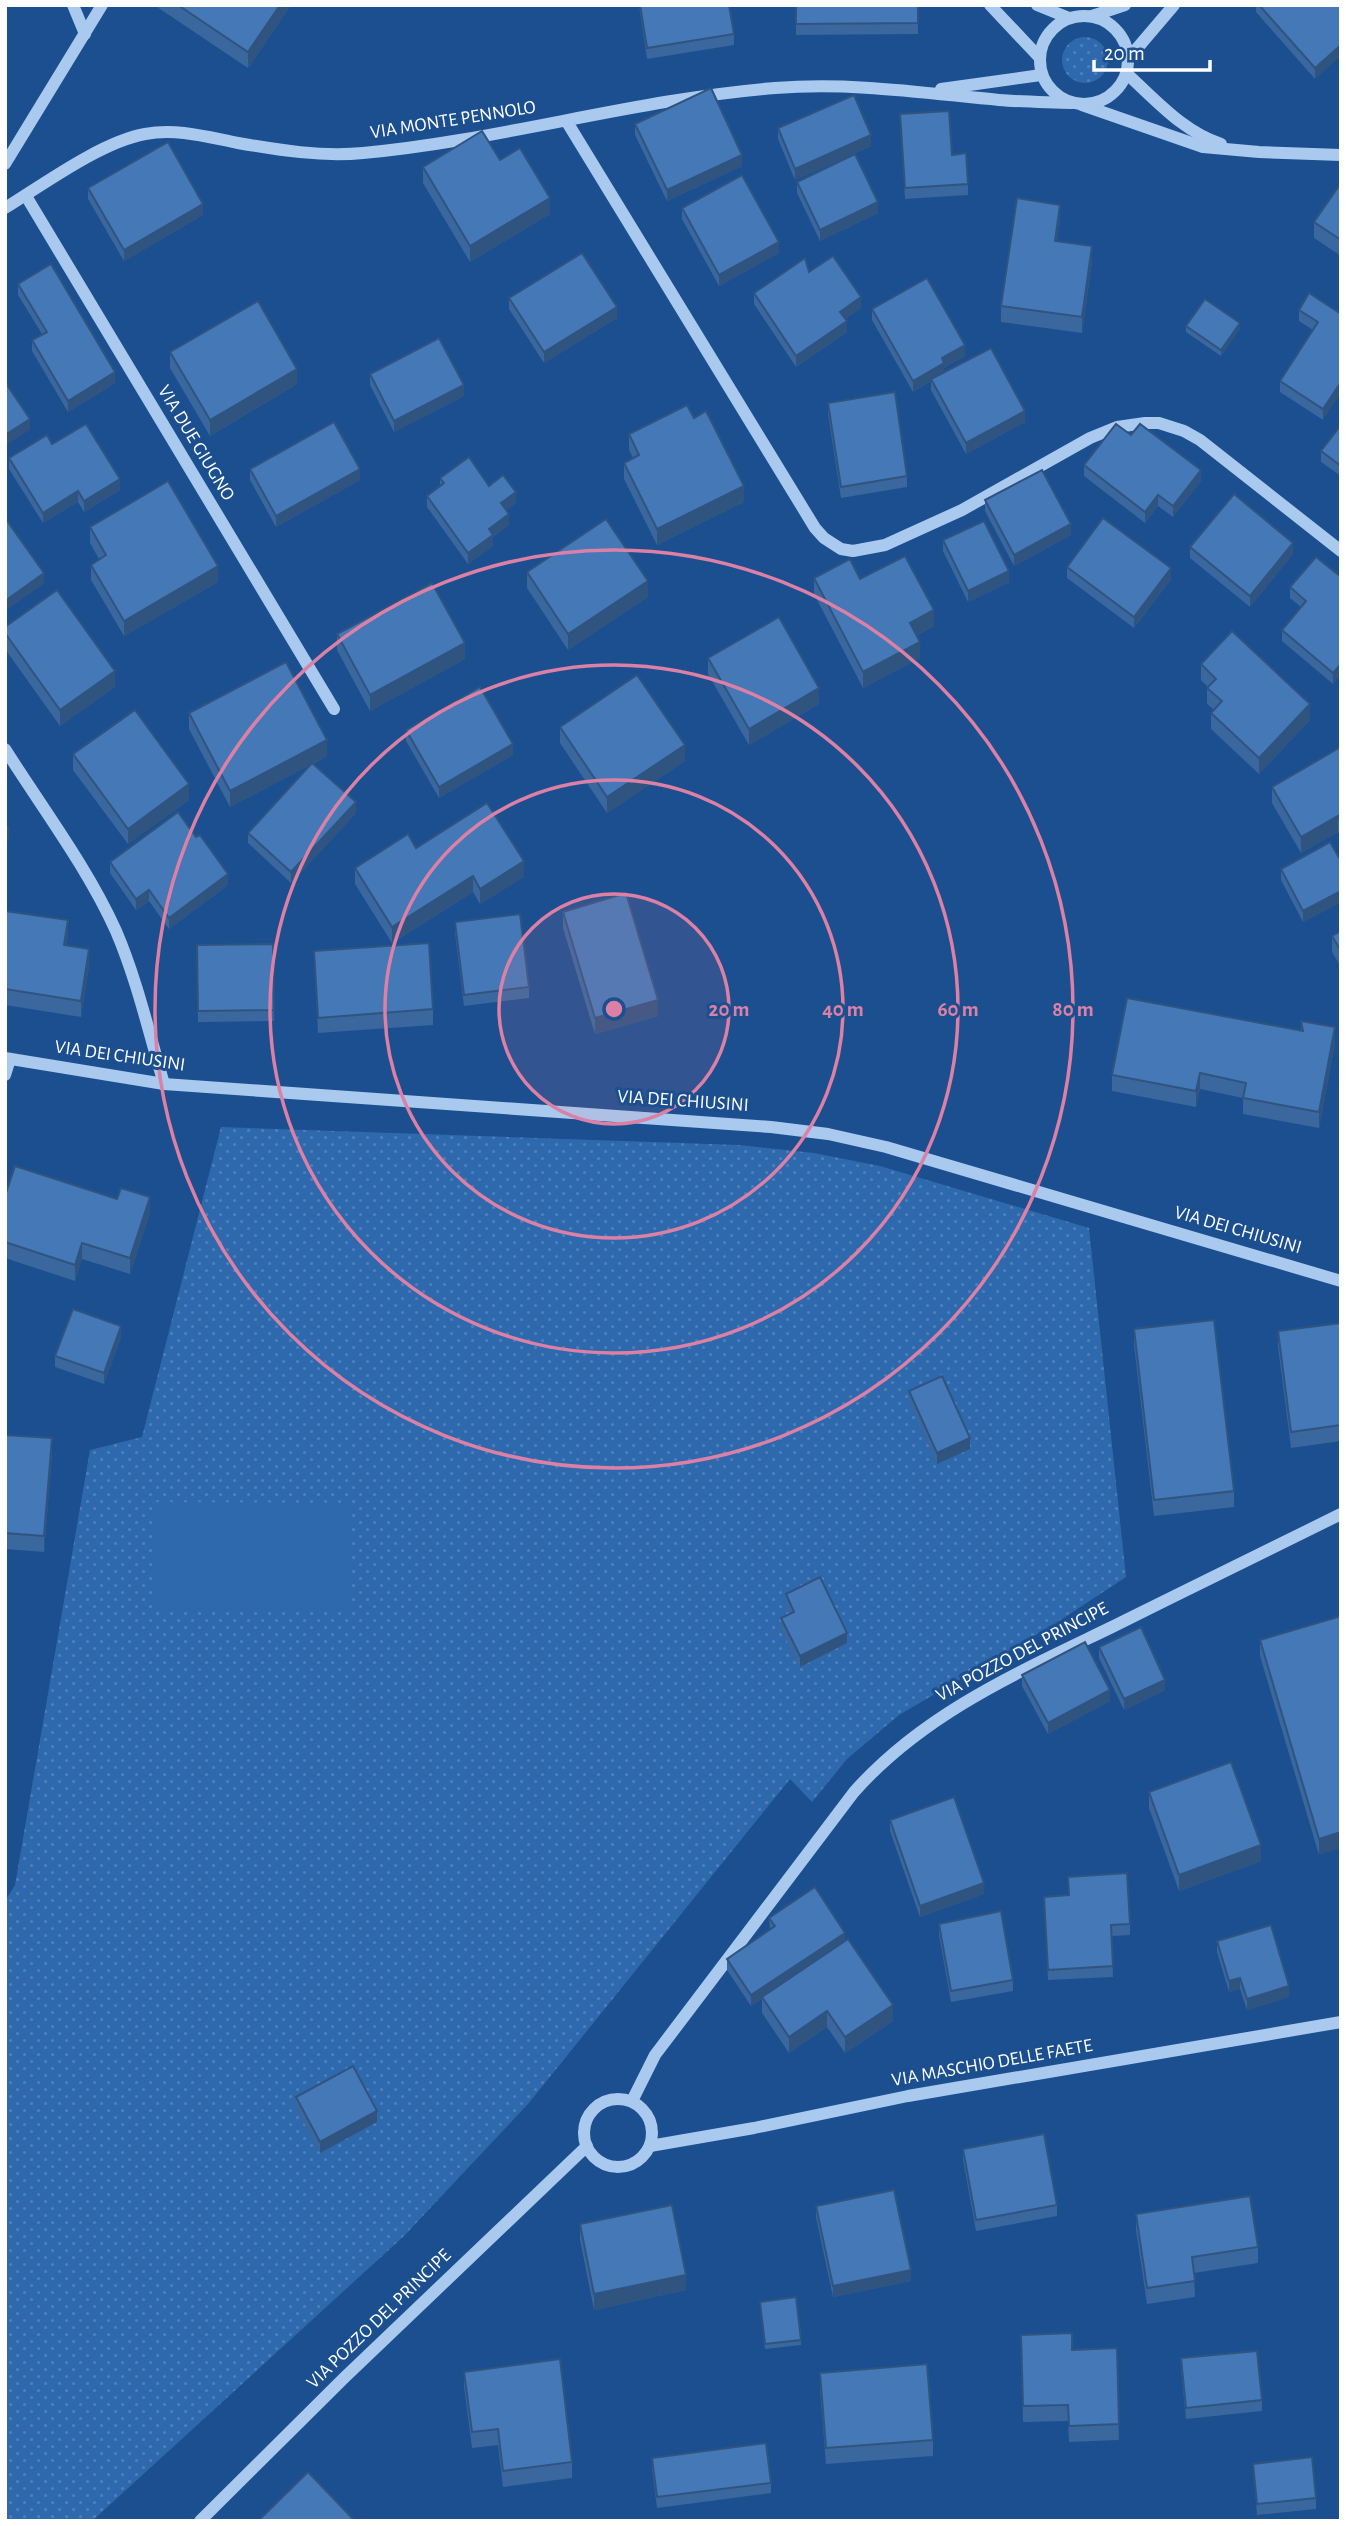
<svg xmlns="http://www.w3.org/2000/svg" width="1346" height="2526" font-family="'Alegreya Sans',sans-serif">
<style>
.grass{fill:url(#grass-dots)}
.pitch{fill:#2e69ad}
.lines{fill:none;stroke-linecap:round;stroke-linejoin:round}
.minor{stroke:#a9c9ee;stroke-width:12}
.wall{fill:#3a679d}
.shaded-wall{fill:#305480}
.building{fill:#4478b7;stroke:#305480;stroke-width:2}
.ring{fill:none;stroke:#dd80a5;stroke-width:3.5}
.labels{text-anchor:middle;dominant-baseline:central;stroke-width:6;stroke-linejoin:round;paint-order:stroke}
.street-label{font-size:19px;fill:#fff;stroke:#1b4f8f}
.centre{fill:#dd80a5;stroke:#1b4f8f;stroke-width:3.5}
.ring-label{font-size:21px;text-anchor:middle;font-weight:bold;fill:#dd80a5;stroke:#1b4f8f;stroke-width:6;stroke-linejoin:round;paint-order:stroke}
</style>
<defs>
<pattern id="grass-dots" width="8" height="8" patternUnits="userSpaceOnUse" patternTransform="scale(1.75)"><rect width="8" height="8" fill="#2e69ad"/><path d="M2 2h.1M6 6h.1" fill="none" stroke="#4d80b9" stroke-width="1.8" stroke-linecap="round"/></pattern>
</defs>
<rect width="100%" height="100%" fill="#1b4f8f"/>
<g class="grass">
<circle cx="1085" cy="60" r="23"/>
<path d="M221,1127L739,1145L814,1153L880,1166L1089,1228L1126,1577L1053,1625L899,1715L847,1759L812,1802L790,1779L528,2104L404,2236L92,2521H5V1901L15,1885L90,1450L142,1437Z"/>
</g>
<path class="pitch" d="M153,1502L350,1503L349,1609L152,1608Z"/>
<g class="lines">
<g class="minor">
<path d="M73,5L85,34"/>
<path d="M990,5L1039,57"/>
<path d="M1037,5L1069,18"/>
<circle cx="1084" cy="60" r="44"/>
<path d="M1092,16L1125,5"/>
<path d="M1128,59L1174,5"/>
<path d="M1126,73C1156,100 1182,131 1221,144"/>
<path d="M941,89L1041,75"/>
<path d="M1082,105L1203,147L1259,152L1341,155"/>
<path d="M567,122L815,528L824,538L841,549L853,551L885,545L962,510L1090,438L1117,427L1145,423H1159L1184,431L1200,440L1341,551"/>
<path d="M5,164L102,5"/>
<path d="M26,196L334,709"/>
<path d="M5,208C44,184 101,142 145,134C177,128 207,137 238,143C279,150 321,157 363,153C502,140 636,99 775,88C851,82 924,93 999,100C1023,102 1047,102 1071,103"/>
<path d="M5,749C43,809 87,867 116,931C137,980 149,1033 164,1084"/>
<path d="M5,1058L164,1084L771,1127L828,1134L886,1147L1341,1281"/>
<path d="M5,1075L10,1059"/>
<circle cx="618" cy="2133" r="34"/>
<path d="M632,2101L655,2055L854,1792C924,1713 1019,1672 1112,1627C1188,1589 1264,1552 1341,1514"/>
<path d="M650,2146L754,2128L908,2096L1341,2022"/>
<path d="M200,2521L344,2378L587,2146"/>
</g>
</g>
<g class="wall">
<path d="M154,5H291L248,68Z"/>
<path d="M639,5H729L734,34V45L647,59Z"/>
<path d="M796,5H918V34L796,35Z"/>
<path d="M1256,5H1341L1315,79L1256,12Z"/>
<path d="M900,114L952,155L968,184V195L905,199Z"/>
<path d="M635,124L742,166L667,201L635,135Z"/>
<path d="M778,128L871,146L795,180L778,139Z"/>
<path d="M500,160L550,214L470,262L423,183V167Z"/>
<path d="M797,182L878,213L820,241L797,193Z"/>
<path d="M1341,183V256L1314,238V222Z"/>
<path d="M88,188L203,215L124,261L88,199Z"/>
<path d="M682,208L779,253L719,286L682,219Z"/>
<path d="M1060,220L1057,241L1092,262L1082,333L1001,322V306Z"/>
<path d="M809,272L861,308L845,319L847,332L796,367L754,304V293Z"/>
<path d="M18,284L115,383L68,412L32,351V340L42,334L18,295Z"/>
<path d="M509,298L617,318L544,363L509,309Z"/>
<path d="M872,309L965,356L944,368V372L1025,422L966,454L931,390V381L913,392L872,320Z"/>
<path d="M1299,310L1341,314L1323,420L1280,392V381L1313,330L1299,321Z"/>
<path d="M1186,326L1240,328L1221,356L1186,332Z"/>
<path d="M170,352L297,384L210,436L170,368Z"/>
<path d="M370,374L464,396L394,432L370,385Z"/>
<path d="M828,403L907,476V487L841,498L828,414Z"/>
<path d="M694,418L744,502L657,545L624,479V463L633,458L629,450V434Z"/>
<path d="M1341,425V476L1321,462V451Z"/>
<path d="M1131,435L1201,481L1173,517L1158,506L1145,523L1084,476V465Z"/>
<path d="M52,444L120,490L84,512L78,502L43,523L9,469V458Z"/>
<path d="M250,469L360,480L276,527L250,480Z"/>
<path d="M440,478L489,486L516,503L506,510L509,525L493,537V546L468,564L427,507V496L440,485Z"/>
<path d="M985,500L1071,535L1014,566L985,511Z"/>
<path d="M90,527L218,582L124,636L91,580V565L99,559L90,543Z"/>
<path d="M943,540L1009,582L968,602L943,551Z"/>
<path d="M1190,547L1293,554L1250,607L1190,558Z"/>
<path d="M1067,567L1171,579L1134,628L1067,578Z"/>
<path d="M527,572L648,597L568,650L527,588Z"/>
<path d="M1341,577L1333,684L1282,641V630L1301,607L1290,598V587Z"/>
<path d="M814,578L860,579L934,626L916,636L920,658L863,688L814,594Z"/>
<path d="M5,627L115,687L60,726L5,649Z"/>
<path d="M337,634L465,659L370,711L337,650Z"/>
<path d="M708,658L819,704L749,745L708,674Z"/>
<path d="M1201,664L1310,720L1259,774L1211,729V713L1214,710L1207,704V688L1208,687L1201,680Z"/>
<path d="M189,713L327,756L313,764L356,813L291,883L248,843V833L310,765L230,807L189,729Z"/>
<path d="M560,727L685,761L607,813L560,743Z"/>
<path d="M406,730L513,755L439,798L406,741Z"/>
<path d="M1341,750V837L1338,832L1301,853L1272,803V787Z"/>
<path d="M73,754L189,800L128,844L73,770Z"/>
<path d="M416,848L524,877L480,904L473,892L392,943L355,884V868Z"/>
<path d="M1341,861V902L1303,922L1281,880V869Z"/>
<path d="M110,862L228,885L169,929L149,901L136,910L110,873Z"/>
<path d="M5,911L68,936L66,946L89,965L81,1017L5,1005Z"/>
<path d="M563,912L658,1016L595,1034L563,928Z"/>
<path d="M455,922L529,987V998L464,1006L455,933Z"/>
<path d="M1341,931V967L1332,952V936Z"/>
<path d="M273,944L274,1021L198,1022L197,945Z"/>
<path d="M314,951L433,1009V1025L318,1033Z"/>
<path d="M1301,1021L1335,1043L1319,1128L1243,1114V1098L1200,1089L1196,1107L1112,1091V1075L1301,1030Z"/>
<path d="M5,1196L117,1199L150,1213L130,1274L82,1259L75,1281L5,1258Z"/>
<path d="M1341,1323V1441L1291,1448L1278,1347V1331Z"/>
<path d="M1134,1329L1234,1491V1507L1154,1516L1134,1345Z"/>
<path d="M121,1337L104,1384L55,1367V1356Z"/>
<path d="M909,1391L970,1449L937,1464L909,1402Z"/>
<path d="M5,1435L52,1454L44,1552L5,1549Z"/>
<path d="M786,1594L847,1643L800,1667L781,1629V1618L790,1614L786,1605Z"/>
<path d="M1341,1616L1319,1855L1260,1656V1640Z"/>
<path d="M1099,1647L1165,1690L1124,1710L1099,1658Z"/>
<path d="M1022,1675L1110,1701L1048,1734L1022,1686Z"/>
<path d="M1149,1792L1261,1861L1179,1891L1149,1808Z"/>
<path d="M890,1820L984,1894L920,1917L890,1831Z"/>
<path d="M1068,1877L1130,1924V1935L1112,1936L1113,1977L1048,1980L1044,1897L1068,1895Z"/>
<path d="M769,1918L845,1941L893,2021L845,2053L827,2027L789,2053L762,2013V1999L751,2006L727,1970V1959L770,1930Z"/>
<path d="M939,1924L1013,1980V1991L951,2002L939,1935Z"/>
<path d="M1217,1941L1289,1997L1247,2010L1240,1989L1229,1992L1217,1952Z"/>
<path d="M296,2097L377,2122L320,2153L296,2108Z"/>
<path d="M963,2149L1057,2205V2216L976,2231L963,2160Z"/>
<path d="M816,2206L911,2281L833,2297L816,2217Z"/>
<path d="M1136,2214L1258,2247V2263L1194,2273L1195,2297L1147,2304L1136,2230Z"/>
<path d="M580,2224L686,2290L594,2310L580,2240Z"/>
<path d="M760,2302L801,2340V2345L765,2349Z"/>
<path d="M1117,2348L1119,2440L1069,2442L1068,2421L1023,2422L1021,2350Z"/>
<path d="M1181,2358L1262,2400V2411L1186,2419L1181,2369Z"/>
<path d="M464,2372L572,2462V2478L503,2487L498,2445L472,2448L464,2387Z"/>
<path d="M820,2373L933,2440V2456L826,2464L820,2389Z"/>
<path d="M652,2458L771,2483V2493L657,2508L652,2469Z"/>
<path d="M1253,2464L1316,2498V2509L1257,2515Z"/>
</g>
<g class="shaded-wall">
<path d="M280,5H291L248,68V52Z"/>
<path d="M1341,45V56L1315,79V68Z"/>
<path d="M871,135V146L795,180V169Z"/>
<path d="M742,155V166L667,201V190Z"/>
<path d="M550,198V214L470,262V246Z"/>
<path d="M878,202V213L820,241V230Z"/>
<path d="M203,204V215L124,261V250Z"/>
<path d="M1060,205V220L1055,257V241Z"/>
<path d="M779,242V253L719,286V275Z"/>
<path d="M1092,246V262L1082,333V317Z"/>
<path d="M861,297V308L840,323V312Z"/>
<path d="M617,307V318L544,363V352Z"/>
<path d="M847,321V332L796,367V356Z"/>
<path d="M1240,323V328L1221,356V350Z"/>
<path d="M965,345V356L944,368V374L913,392V381L942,358Z"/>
<path d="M297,369V384L210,436V420Z"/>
<path d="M115,372V383L68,412V401Z"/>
<path d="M1341,382V393L1323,420V409Z"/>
<path d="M464,385V396L394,432V421Z"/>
<path d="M1025,411V422L966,454V443Z"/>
<path d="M30,419V430L5,446V435Z"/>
<path d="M360,469V480L276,527V516Z"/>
<path d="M1201,470V481L1173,517V506Z"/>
<path d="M120,479V490L84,512V501Z"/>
<path d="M744,486V502L657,545V529Z"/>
<path d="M78,491V502L43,523V513Z"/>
<path d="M516,492V503L501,514V503Z"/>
<path d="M1158,495V506L1145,523V512Z"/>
<path d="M509,514V525L493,537V546L468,564V553L489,529Z"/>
<path d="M1071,524V535L1014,566V555Z"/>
<path d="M1293,543V554L1250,607V596Z"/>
<path d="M218,566V582L124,636V621Z"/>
<path d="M1171,568V579L1134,628V617Z"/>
<path d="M1009,571V582L968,602V591Z"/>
<path d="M44,573V584L5,611V601Z"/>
<path d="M648,581V597L568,650V634Z"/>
<path d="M934,610V626L910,639V623Z"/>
<path d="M920,642V658L863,688V672Z"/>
<path d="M465,643V659L370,711V695Z"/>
<path d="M1341,664V675L1333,684V673Z"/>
<path d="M115,671V687L60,726V710Z"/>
<path d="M819,688V704L749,745V729Z"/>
<path d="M1310,704V720L1259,774V758Z"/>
<path d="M327,740V756L230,807V791Z"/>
<path d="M513,744V755L439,798V787Z"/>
<path d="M685,745V761L607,813V797Z"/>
<path d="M189,784V800L128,844V829Z"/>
<path d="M356,802V813L291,883V872Z"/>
<path d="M1338,816V832L1301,853V837Z"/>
<path d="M9,829V840L5,843V832Z"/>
<path d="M524,861V877L480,904V889Z"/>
<path d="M228,874V885L169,929V918Z"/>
<path d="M473,876V892L392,943V927Z"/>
<path d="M149,890V901L136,910V899Z"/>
<path d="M1341,891V902L1303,922V911Z"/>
<path d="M68,920V936L64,961V945Z"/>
<path d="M89,949V965L81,1017V1001Z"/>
<path d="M658,1000V1016L595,1034V1018Z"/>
<path d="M1335,1027V1043L1319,1128V1112Z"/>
<path d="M1200,1073V1089L1196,1107V1091Z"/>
<path d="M150,1197V1213L130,1274V1258Z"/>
<path d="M82,1243V1259L75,1281V1265Z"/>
<path d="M121,1326V1337L104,1384V1373Z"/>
<path d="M52,1438V1454L44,1552V1536Z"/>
<path d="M970,1438V1449L937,1464V1453Z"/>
<path d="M847,1633V1643L800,1667V1656Z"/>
<path d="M1165,1680V1690L1124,1710V1699Z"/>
<path d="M1110,1690V1701L1048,1734V1723Z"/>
<path d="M1341,1832V1848L1319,1855V1839Z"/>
<path d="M1261,1845V1861L1179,1891V1875Z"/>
<path d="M984,1883V1894L920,1917V1906Z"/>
<path d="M845,1933V1944L762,1997V1999L751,2006V1995Z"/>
<path d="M1240,1978V1989L1229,1992V1981Z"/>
<path d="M1289,1986V1997L1247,2010V1999Z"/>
<path d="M893,2005V2021L845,2053V2037Z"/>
<path d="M827,2011V2027L789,2053V2037Z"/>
<path d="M377,2111V2122L320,2153V2142Z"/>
<path d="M911,2270V2281L833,2297V2286Z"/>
<path d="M686,2275V2290L594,2310V2294Z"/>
</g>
<g class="building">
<path d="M178,5H280L248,52Z"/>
<path d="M640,5H729L734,34L647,48Z"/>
<path d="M796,5H918V23L796,24Z"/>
<path d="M1259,5H1341V45L1315,68Z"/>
<path d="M711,88L742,155L667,190L635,124Z"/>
<path d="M854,95L871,135L795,169L778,128Z"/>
<path d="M949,111L952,155L966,153L968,184L905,188L900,114Z"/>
<path d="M482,131L500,160L520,148L550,198L470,246L423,167Z"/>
<path d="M168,142L203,204L124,250L88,188Z"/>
<path d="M855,154L878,202L820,230L797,182Z"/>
<path d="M742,175L779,242L719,275L682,208Z"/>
<path d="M1341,183V240L1314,222Z"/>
<path d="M1017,198L1060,205L1055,241L1092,246L1082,317L1001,306Z"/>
<path d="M582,253L617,307L544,352L509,298Z"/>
<path d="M833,256L861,297L840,312L847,321L796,356L754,293L805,258L809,272Z"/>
<path d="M51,264L115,372L68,401L32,340L47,332L18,284Z"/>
<path d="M927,278L965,345L942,358L944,363L913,381L872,309Z"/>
<path d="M1309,293L1341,314V382L1323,409L1280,381L1318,322L1299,310Z"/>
<path d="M1205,299L1240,323L1221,350L1186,326Z"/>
<path d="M258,301L297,369L210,420L170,352Z"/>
<path d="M439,338L464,385L394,421L370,374Z"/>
<path d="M991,348L1025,411L966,443L931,379Z"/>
<path d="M5,382L30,419L5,435Z"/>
<path d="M895,392L907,476L841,487L828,403Z"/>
<path d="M687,405L694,418L706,411L744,486L657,529L624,463L639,455L629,434Z"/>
<path d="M334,422L360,469L276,516L250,469Z"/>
<path d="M86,424L120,479L84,501L78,491L43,513L9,458L47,435L52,444Z"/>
<path d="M1116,424L1131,435L1140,424L1201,470L1173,506L1158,495L1145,512L1084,465Z"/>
<path d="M1341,425V466L1321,451Z"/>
<path d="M469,457L489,486L503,475L516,492L501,503L509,514L489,529L493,535L468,553L427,496L444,483L440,478Z"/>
<path d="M1042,470L1071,524L1014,555L985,500Z"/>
<path d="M168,481L218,566L124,621L91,565L106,555L90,527Z"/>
<path d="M1234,494L1293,543L1250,596L1190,547Z"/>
<path d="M5,518L44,573L5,601Z"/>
<path d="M1103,518L1171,568L1134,617L1067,567Z"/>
<path d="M606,519L648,581L568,634L527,572Z"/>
<path d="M984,521L1009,571L968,591L943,540Z"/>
<path d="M905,556L934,610L910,623L920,642L863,672L814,578L850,559L860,579Z"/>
<path d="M1316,557L1341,577V664L1333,673L1282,630L1306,601L1290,587Z"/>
<path d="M432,583L465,643L370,695L337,634Z"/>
<path d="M57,590L115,671L60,710L5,633V627Z"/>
<path d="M779,617L819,688L749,729L708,658Z"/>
<path d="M1232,631L1310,704L1259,758L1211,713L1222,701L1207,688L1216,679L1201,664Z"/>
<path d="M286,662L327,740L230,791L189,713Z"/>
<path d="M637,675L685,745L607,797L560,727Z"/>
<path d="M480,687L513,744L439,787L406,730Z"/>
<path d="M135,710L189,784L128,829L73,754Z"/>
<path d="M1339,748L1341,750V822L1338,816L1301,837L1272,787Z"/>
<path d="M312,763L356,802L291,872L248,833Z"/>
<path d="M487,803L524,861L480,889L473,876L392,927L355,868L408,834L416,848Z"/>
<path d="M178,812L196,837L200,835L228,874L169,918L149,890L136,899L110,862Z"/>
<path d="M5,824L9,829L5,832Z"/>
<path d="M1330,842L1341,861V891L1303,911L1281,869Z"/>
<path d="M626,893L658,1000L595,1018L563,912Z"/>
<path d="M5,911L68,920L64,945L89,949L81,1001L5,989Z"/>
<path d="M520,914L529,987L464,995L455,922Z"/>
<path d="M1341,931V951L1332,936Z"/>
<path d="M429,943L433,1009L318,1018L314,951Z"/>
<path d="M273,944L274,1010L198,1011L197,945Z"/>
<path d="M1127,998L1303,1031L1301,1021L1335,1027L1319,1112L1243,1098L1246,1083L1200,1073L1196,1091L1112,1075Z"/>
<path d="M15,1166L117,1199L121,1188L150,1197L130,1258L82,1243L75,1265L5,1242V1196Z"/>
<path d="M73,1309L121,1326L104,1373L55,1356Z"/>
<path d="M1214,1320L1234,1491L1154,1500L1134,1329Z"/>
<path d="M1341,1323V1425L1291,1432L1278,1331Z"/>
<path d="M942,1376L970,1438L937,1453L909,1391Z"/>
<path d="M5,1435L52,1438L44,1536L5,1533Z"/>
<path d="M820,1577L847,1633L800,1656L781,1618L794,1612L786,1594Z"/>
<path d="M1341,1616V1832L1319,1839L1260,1640Z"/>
<path d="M1141,1627L1165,1680L1124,1699L1099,1647Z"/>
<path d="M1085,1642L1110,1690L1048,1723L1022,1675Z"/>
<path d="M1231,1762L1261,1845L1179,1875L1149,1792Z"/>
<path d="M954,1797L984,1883L920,1906L890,1820Z"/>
<path d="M1127,1873L1130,1924L1111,1925L1113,1966L1048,1970L1044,1897L1069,1895L1068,1877Z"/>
<path d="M815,1887L845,1933L751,1995L727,1959L775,1926L769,1918Z"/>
<path d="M1001,1911L1013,1980L951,1991L939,1924Z"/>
<path d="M1271,1925L1289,1986L1247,1999L1240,1978L1229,1981L1217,1941Z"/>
<path d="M848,1939L893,2005L845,2037L827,2011L789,2037L762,1997Z"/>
<path d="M353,2066L377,2111L320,2142L296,2097Z"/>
<path d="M1044,2134L1057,2205L976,2220L963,2149Z"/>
<path d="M894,2190L911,2270L833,2286L816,2206Z"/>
<path d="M1250,2196L1258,2247L1192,2257L1195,2281L1147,2288L1136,2214Z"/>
<path d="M672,2205L686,2275L594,2294L580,2224Z"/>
<path d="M796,2297L801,2340L765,2344L760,2302Z"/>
<path d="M1072,2333V2350L1117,2348L1119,2424L1069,2426L1068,2405L1023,2406L1021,2335Z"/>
<path d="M1257,2351L1262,2400L1186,2408L1181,2358Z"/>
<path d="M560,2359L572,2462L503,2471L498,2429L472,2432L464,2372Z"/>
<path d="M927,2364L933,2440L826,2448L820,2373Z"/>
<path d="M766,2443L771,2483L657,2497L652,2458Z"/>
<path d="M1312,2457L1316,2498L1257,2504L1253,2464Z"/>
<path d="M308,2472L355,2521H258Z"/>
</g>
<circle cx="614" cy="1009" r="115" fill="#dd80a5" fill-opacity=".12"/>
<g class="ring">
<circle cx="614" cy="1009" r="115"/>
<circle cx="614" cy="1009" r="229"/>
<circle cx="614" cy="1009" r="344"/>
<circle cx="614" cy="1009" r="459"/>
</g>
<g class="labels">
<g class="street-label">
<text transform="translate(453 120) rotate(-9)">VIA MONTE PENNOLO</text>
<text transform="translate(196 443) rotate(59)">VIA DUE GIUGNO</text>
<text transform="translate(120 1056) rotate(8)">VIA DEI CHIUSINI</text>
<text transform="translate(683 1101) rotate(4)">VIA DEI CHIUSINI</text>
<text transform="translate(1238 1230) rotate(16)">VIA DEI CHIUSINI</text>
<text transform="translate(1022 1652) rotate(-28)">VIA POZZO DEL PRINCIPE</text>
<text transform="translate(992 2063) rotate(-10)">VIA MASCHIO DELLE FAETE</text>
<text transform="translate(379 2319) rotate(-44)">VIA POZZO DEL PRINCIPE</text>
</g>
</g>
<circle cx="614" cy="1009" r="10" class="centre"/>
<g class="ring-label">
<text x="729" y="1016">20 m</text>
<text x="843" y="1016">40 m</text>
<text x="958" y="1016">60 m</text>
<text x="1073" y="1016">80 m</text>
</g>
<rect width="1346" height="2526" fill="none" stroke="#ffffff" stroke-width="14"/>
<path d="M1094 60v10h116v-10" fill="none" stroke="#ffffff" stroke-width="3.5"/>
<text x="1104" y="60" font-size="21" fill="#ffffff" stroke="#1b4f8f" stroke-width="5" paint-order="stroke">20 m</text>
</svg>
